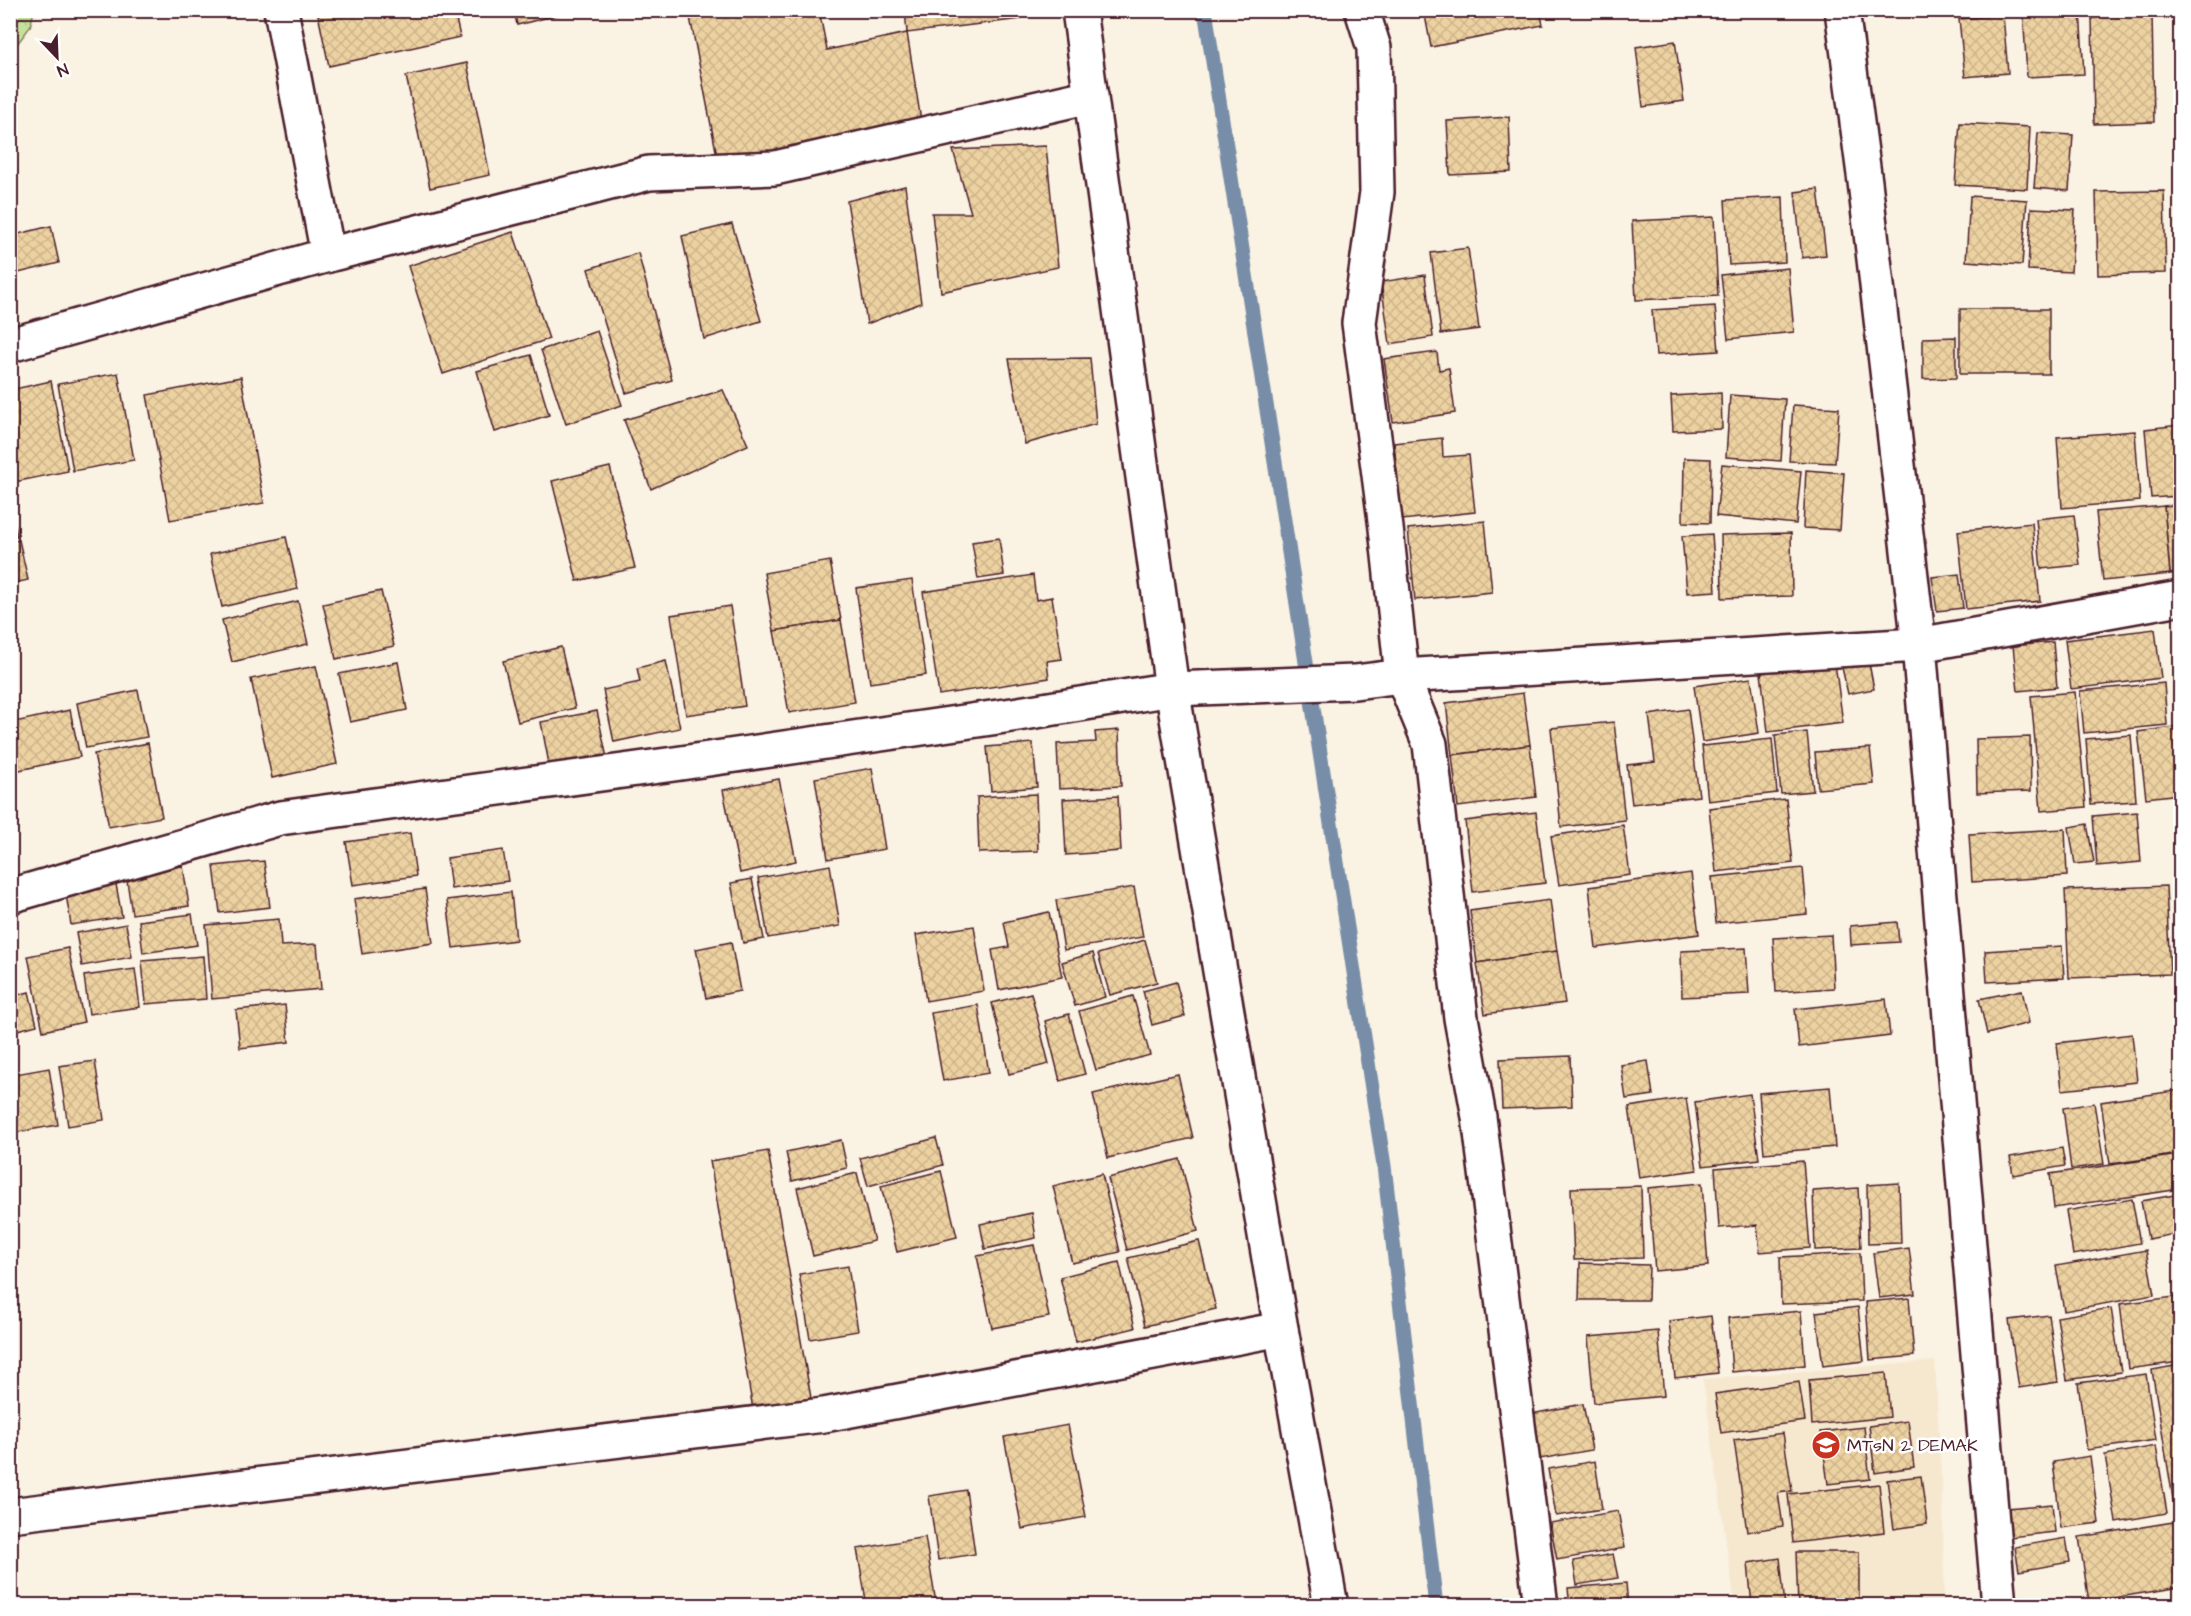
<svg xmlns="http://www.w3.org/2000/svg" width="2191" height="1616" font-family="'Architects Daughter',sans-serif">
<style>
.built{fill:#f6e8cf}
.forest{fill:url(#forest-crowns);stroke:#878062;stroke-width:1.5}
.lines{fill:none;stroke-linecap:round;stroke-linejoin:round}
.stream{stroke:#788da7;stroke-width:15}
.building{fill:url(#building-cross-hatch);stroke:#4a1f2b;stroke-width:1.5}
.minor-casing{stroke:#4a1f2b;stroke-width:38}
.secondary-casing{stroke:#4a1f2b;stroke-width:38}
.minor{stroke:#fff;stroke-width:33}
.secondary{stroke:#fff;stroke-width:33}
.labels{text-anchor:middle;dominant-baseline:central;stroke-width:5;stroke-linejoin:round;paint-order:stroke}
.poi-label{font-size:18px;fill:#4a1f2b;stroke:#fff;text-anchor:start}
</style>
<defs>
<pattern id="forest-crowns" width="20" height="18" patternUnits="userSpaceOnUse" patternTransform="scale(1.5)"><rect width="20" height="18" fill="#c4e299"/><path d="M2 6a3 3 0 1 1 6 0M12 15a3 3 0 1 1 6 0" fill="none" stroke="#aac184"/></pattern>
<pattern id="building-cross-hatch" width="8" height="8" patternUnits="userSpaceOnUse" patternTransform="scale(1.5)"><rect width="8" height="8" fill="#edd2a1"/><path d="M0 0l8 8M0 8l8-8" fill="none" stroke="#cdb48b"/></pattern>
</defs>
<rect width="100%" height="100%" fill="#faf2e3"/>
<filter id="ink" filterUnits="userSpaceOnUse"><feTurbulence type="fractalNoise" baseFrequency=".0167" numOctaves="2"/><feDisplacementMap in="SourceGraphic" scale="12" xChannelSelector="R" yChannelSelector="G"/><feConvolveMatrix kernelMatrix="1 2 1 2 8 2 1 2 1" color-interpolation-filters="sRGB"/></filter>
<g filter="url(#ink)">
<path class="built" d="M1935,1361L1943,1512L1944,1605H1735L1703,1379Z"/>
<path class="forest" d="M11,10L34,11L30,27L14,48L11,49Z"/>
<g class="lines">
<path class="stream" d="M1205,10L1384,1166L1436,1606"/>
</g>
<g class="building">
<path d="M317,10H454L460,37L329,66Z"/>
<path d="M514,10H564L565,13L517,25Z"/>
<path d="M697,10H819L827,50L907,33L921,121L718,161L689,12Z"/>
<path d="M905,10H1020L1021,19L907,33Z"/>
<path d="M1424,10H1540L1543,25L1431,47Z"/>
<path d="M2023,10H2080L2084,74L2027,77Z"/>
<path d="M2152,13L2154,122L2094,124L2092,15Z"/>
<path d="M2003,15L2008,73L1965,77L1959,19Z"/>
<path d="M1675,41L1684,101L1643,107L1636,47Z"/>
<path d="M467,63L490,175L430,188L406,76Z"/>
<path d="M1509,117L1511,172L1450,175L1447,121Z"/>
<path d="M1960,123L2030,127L2027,189L1955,185Z"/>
<path d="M2038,133L2073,135L2069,191L2034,188Z"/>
<path d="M1046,146L1058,267L941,292L932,213H971L953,150Z"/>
<path d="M905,186L921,303L867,324L847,201Z"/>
<path d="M1818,189L1826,255L1802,258L1795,192Z"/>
<path d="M2164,191L2166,273L2098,275L2096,192Z"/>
<path d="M1970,196L2027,200L2022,265L1966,261Z"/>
<path d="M1783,197L1785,262L1729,265L1725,200Z"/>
<path d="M2031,208L2075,210L2071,272L2028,270Z"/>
<path d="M1714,217L1718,296L1636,300L1632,221Z"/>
<path d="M732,224L761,321L704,339L682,236Z"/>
<path d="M51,226L59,263L10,275V236Z"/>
<path d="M513,232L549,339L443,374L408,266Z"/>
<path d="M1468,248L1479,329L1441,334L1431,253Z"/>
<path d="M638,253L672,380L626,393L588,269Z"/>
<path d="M1788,268L1794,332L1728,339L1721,275Z"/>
<path d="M1425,275L1433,337L1390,344L1381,282Z"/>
<path d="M1715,306L1719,351L1656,355L1652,310Z"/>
<rect x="1960" y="309" width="89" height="65"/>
<path d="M597,331L622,405L566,424L541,350Z"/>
<path d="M1956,337V378L1923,379V338Z"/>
<path d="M1437,352L1439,370L1449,368L1455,413L1393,422L1384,359Z"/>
<path d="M531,355L549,415L495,432L477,371Z"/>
<path d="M1090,358L1096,424L1025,444L1009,359Z"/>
<path d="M118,373L134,460L73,471L58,384Z"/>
<path d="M241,377L264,503L170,520L147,395Z"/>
<path d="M51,381L68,471L14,482L10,462V390Z"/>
<path d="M723,390L748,445L651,489L624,420Z"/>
<path d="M1721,393L1722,429L1673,431L1671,396Z"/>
<path d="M1730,395L1785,399L1781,461L1726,457Z"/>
<path d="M1793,405L1839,408L1835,463L1789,461Z"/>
<path d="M2180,425V496L2151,498L2145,429Z"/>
<path d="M2135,431L2140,501L2062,508L2057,437Z"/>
<path d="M1442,438L1443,457L1469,455L1475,512L1402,520L1394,443Z"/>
<path d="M1684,458L1711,459L1710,523L1683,522Z"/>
<path d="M1722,464L1801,471L1796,524L1716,516Z"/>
<path d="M610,467L635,568L577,581L552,481Z"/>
<path d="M1806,470L1844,473L1840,530L1803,528Z"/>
<path d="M10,502L17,536L10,537Z"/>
<path d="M2180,504V573L2170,574L2164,506Z"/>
<path d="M2164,506L2170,574L2103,581L2096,512Z"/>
<path d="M2074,515L2080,565L2041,569L2036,519Z"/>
<path d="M1485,521L1492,592L1415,600L1408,529Z"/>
<path d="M2032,523L2040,601L1966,609L1958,531Z"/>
<path d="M1791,533L1792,596L1722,598L1721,535Z"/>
<path d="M1712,534L1716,591L1687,593L1682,536Z"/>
<path d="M286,537L298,589L222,607L210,554Z"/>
<path d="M999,538L1004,575L978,579L972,542Z"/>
<path d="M19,540L28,580L10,584V542Z"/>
<path d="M830,561L841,620L774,631L764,573Z"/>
<path d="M1959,574L1963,608L1937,611L1932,577Z"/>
<path d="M1033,575L1036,600L1052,597L1062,659L1047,661L1049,678L939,695L923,592Z"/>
<path d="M912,580L926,675L870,683L856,588Z"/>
<path d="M381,591L394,646L336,659L323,604Z"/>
<path d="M298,601L308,644L232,662L222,620Z"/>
<path d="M730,606L745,706L686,715L671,615Z"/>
<path d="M841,620L855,702L789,713L774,631Z"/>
<path d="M2155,629L2161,678L2071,689L2065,640Z"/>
<path d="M2053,642L2057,687L2018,691L2013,646Z"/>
<path d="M561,647L575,708L518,722L503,661Z"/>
<path d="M1868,658L1874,689L1848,694L1841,663Z"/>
<path d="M666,661L680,728L614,742L603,690L640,682L637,668Z"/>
<path d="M398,662L407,710L350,722L339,674Z"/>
<path d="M1835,663L1843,723L1768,732L1761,673Z"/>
<path d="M316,666L337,764L272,778L251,679Z"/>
<path d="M1751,678L1759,733L1702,742L1694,686Z"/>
<path d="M2164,683L2167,725L2084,733L2080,691Z"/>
<path d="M138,690L147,737L86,748L77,703Z"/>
<path d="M2075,692L2086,807L2041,811L2031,696Z"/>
<path d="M1523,693L1530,745L1452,755L1446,703Z"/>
<path d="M1688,709L1699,796L1632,804L1627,765L1655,762L1649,715Z"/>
<path d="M70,710L80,757L10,772V723Z"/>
<path d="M597,711L607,758L550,769L541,722Z"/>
<path d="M1614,722L1625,820L1561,827L1551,728Z"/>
<path d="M2180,726V794L2146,798L2138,732Z"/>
<path d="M1119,730L1121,786L1059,789L1057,744L1096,742L1095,732Z"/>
<path d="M1807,732L1813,791L1781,794L1775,735Z"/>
<path d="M2131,735L2136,801L2091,804L2086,739Z"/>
<path d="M2030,737L2031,791L1977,793L1976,739Z"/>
<path d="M1772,739L1777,793L1708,801L1702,746Z"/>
<path d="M148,743L162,817L109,827L94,754Z"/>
<path d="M1033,743L1037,787L991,791L987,747Z"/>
<path d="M1530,745L1536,797L1458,807L1452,755Z"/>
<path d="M1870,748L1874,784L1818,789L1815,752Z"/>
<path d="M872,768L885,849L828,859L815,778Z"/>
<path d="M779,779L796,861L740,873L723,790Z"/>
<path d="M1036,794L1038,851L979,853L977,797Z"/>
<path d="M1118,796L1121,851L1066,855L1063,799Z"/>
<path d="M1786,799L1793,863L1716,872L1709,808Z"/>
<path d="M1536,812L1545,883L1473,892L1465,821Z"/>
<path d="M2137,812L2141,862L2097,866L2093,816Z"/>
<path d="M2087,824L2094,862L2075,864L2069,827Z"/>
<path d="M1623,825L1630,875L1559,885L1551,836Z"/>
<path d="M2065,829L2067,876L1972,882L1969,834Z"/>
<path d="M410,833L416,876L353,885L346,842Z"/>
<path d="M503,850L508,881L451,889L447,858Z"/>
<path d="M264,861L270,907L220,913L214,866Z"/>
<path d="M830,865L840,926L768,938L758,878Z"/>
<path d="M183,866L189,906L132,914L126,874Z"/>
<path d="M1803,868L1807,914L1716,923L1712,877Z"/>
<path d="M1691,873L1699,934L1596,948L1589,887Z"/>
<path d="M115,879L122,917L71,925L65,888Z"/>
<path d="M752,879L764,939L743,943L731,883Z"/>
<path d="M2166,886L2170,974L2069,978L2065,890Z"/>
<path d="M1134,887L1143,937L1064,950L1056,900Z"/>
<path d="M425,889L433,943L362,954L354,899Z"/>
<path d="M511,892L516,940L453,948L447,900Z"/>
<path d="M1550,900L1557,951L1477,963L1470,911Z"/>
<path d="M1049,912L1062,977L999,990L992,950L1009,947L1004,922Z"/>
<path d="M192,914L197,945L143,953L139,921Z"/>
<path d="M279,919L281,946L317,944L321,989L212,999L206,925Z"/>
<path d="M1897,922L1899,942L1851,945L1850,926Z"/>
<path d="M126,924L132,957L82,966L76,933Z"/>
<path d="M974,926L984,991L926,1001L916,935Z"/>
<path d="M1831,935L1834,988L1776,992L1773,938Z"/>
<path d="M1145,940L1157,982L1110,995L1098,954Z"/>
<path d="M731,942L740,991L706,998L696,949Z"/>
<path d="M2062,946L2064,978L1987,982L1985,951Z"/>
<path d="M68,948L84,1022L43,1031L28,956Z"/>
<path d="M1746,948L1749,994L1682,997L1681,951Z"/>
<path d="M1557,951L1565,1003L1485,1014L1477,963Z"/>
<path d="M1093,953L1105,997L1075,1006L1062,962Z"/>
<path d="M203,956L206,999L146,1004L142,961Z"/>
<path d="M135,969L140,1007L89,1014L84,976Z"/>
<path d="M1176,982L1185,1016L1152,1025L1143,991Z"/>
<path d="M2022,990L2029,1023L1987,1034L1979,999Z"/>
<path d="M29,992L37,1025L10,1032V997Z"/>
<path d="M1031,993L1049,1064L1009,1074L992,1003Z"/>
<path d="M1133,996L1150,1055L1096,1070L1079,1011Z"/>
<path d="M1886,999L1890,1036L1799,1047L1795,1009Z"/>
<path d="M285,1005L289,1042L240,1048L236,1010Z"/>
<path d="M978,1005L989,1073L943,1081L931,1013Z"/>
<path d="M1069,1014L1085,1074L1060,1081L1045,1021Z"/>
<path d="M2132,1034L2137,1082L2062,1090L2057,1043Z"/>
<path d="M1570,1056L1572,1106L1502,1109L1500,1059Z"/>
<path d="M95,1061L104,1120L68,1126L59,1066Z"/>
<path d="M1648,1061L1653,1095L1626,1099L1621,1065Z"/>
<path d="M49,1068L58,1125L12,1133L10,1075Z"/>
<path d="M1178,1074L1193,1138L1108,1158L1093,1094Z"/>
<path d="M1830,1087L1835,1147L1764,1153L1759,1093Z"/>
<path d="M2180,1090V1154L2110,1164L2101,1102Z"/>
<path d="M1750,1094L1759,1159L1703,1166L1695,1102Z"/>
<path d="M1686,1098L1697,1170L1639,1178L1629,1107Z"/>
<path d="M2094,1103L2104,1164L2071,1169L2063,1108Z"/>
<path d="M936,1138L943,1165L868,1186L860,1158Z"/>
<path d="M841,1140L847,1168L792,1181L786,1152Z"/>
<path d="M2062,1148L2065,1166L2013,1175L2010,1157Z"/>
<path d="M768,1151L811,1398L753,1409L710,1161Z"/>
<path d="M2179,1155L2180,1189L2054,1208L2050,1174Z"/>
<path d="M1180,1159L1198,1231L1127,1250L1108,1178Z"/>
<path d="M1803,1161L1810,1248L1760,1252L1757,1225L1719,1228L1715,1168Z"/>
<path d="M941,1171L957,1237L897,1252L881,1186Z"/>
<path d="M857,1173L874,1241L813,1256L797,1188Z"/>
<path d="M1102,1174L1120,1252L1072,1263L1053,1186Z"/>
<path d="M1702,1183L1708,1266L1655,1271L1648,1188Z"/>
<path d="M1899,1183L1901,1243L1868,1244L1867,1185Z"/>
<path d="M1641,1186L1643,1258L1574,1260L1571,1188Z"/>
<path d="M1858,1188L1861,1248L1815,1250L1813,1191Z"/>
<path d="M2180,1194V1233L2148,1239L2141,1201Z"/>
<path d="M2132,1199L2140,1243L2073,1255L2066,1211Z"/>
<path d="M1032,1213L1036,1238L985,1249L980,1224Z"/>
<path d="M1199,1241L1216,1309L1145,1326L1128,1258Z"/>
<path d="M1034,1245L1049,1317L992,1328L977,1256Z"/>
<path d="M1909,1248L1915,1294L1879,1298L1873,1253Z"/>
<path d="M2146,1250L2154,1295L2064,1311L2056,1266Z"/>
<path d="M1860,1253L1862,1301L1781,1304L1780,1257Z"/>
<path d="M1119,1262L1135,1328L1076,1342L1060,1277Z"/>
<path d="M1580,1263L1649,1265L1648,1300H1579Z"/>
<path d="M848,1266L858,1331L810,1339L799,1274Z"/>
<path d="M2174,1297L2180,1347V1362L2128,1369L2120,1304Z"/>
<path d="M1909,1298L1914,1356L1870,1360L1866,1302Z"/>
<path d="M1858,1307L1864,1361L1823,1366L1816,1312Z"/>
<path d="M2111,1308L2121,1372L2067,1380L2057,1317Z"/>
<path d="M1801,1311L1805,1365L1732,1372L1728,1318Z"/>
<path d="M2049,1315L2058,1382L2019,1388L2009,1320Z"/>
<path d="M1711,1316L1718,1373L1675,1378L1669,1321Z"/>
<path d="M1658,1331L1664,1396L1594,1403L1588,1337Z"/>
<path d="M2180,1365V1510L2175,1511L2152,1370Z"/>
<path d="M1886,1373L1890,1417L1812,1425L1809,1380Z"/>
<path d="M2146,1374L2156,1440L2087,1450L2078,1383Z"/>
<path d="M1799,1382L1805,1421L1721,1433L1715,1394Z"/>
<path d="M1583,1404L1592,1450L1540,1459L1531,1414Z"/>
<path d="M1908,1421L1914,1467L1875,1473L1869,1426Z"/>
<path d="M1068,1425L1086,1517L1022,1529L1004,1437Z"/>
<path d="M1864,1427L1870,1479L1828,1484L1821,1432Z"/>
<path d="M1783,1433L1792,1491L1778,1493L1783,1526L1747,1532L1734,1440Z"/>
<path d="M2156,1446L2167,1513L2116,1522L2105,1455Z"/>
<path d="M2090,1456L2099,1523L2061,1528L2053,1462Z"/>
<path d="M1595,1461L1602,1509L1556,1516L1548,1469Z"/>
<path d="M1921,1476L1927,1524L1894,1529L1887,1480Z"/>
<path d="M1879,1484L1884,1532L1793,1543L1788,1494Z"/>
<path d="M966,1490L975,1554L938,1560L929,1496Z"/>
<path d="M2052,1504L2055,1532L2010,1537L2007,1508Z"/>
<path d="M1618,1511L1625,1548L1557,1560L1550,1523Z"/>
<path d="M2180,1521V1587L2089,1602L2079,1537Z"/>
<path d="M925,1537L936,1603L920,1606H867L857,1549Z"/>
<path d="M2066,1538L2070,1562L2019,1571L2015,1547Z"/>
<path d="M1796,1552H1859V1606H1798Z"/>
<path d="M1613,1554L1618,1578L1577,1585L1573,1561Z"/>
<path d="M1780,1558L1785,1606H1752L1748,1563Z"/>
<path d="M1626,1583L1628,1606H1570L1568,1588Z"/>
</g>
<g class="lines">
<g class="minor-casing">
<g id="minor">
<path d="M281,10L328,255"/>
<path d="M1079,10L1172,689L1281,1329L1331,1606"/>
<path d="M1362,10L1374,48L1377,192L1359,323L1386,528L1402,676L1430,744L1461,1018L1479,1117L1541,1606"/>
<path d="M10,345L328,255L649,173L775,168L1091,96"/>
<path d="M10,896L280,818L674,764L1012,715L1172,689L1355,682L1402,676L1919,645L2180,598"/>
<path d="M10,1515L824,1415L1281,1329"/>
</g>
</g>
<g class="secondary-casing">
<path id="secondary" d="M1842,10L1865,182L1919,645L1999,1606"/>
</g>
<use href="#minor" class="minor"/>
<use href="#secondary" class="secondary"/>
</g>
</g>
<defs>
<g id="school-disc" transform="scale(1.5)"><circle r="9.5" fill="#c8321e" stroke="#fff"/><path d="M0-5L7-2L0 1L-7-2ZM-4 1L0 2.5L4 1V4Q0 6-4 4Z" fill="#fff"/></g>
</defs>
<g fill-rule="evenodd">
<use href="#school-disc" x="1826" y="1445"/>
</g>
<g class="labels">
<g class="poi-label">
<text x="1847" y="1445">MTsN 2 DEMAK</text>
</g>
</g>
<rect width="2191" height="1616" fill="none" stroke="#fff" stroke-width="36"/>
<rect x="18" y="18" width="2155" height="1580" fill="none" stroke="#4a1f2b" stroke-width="2" filter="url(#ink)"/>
<g transform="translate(57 57) rotate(157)" stroke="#ffffff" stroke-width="4.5" paint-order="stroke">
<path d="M0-4.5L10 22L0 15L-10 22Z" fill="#4a1f2b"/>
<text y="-9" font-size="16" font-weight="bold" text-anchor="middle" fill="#4a1f2b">N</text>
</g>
</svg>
